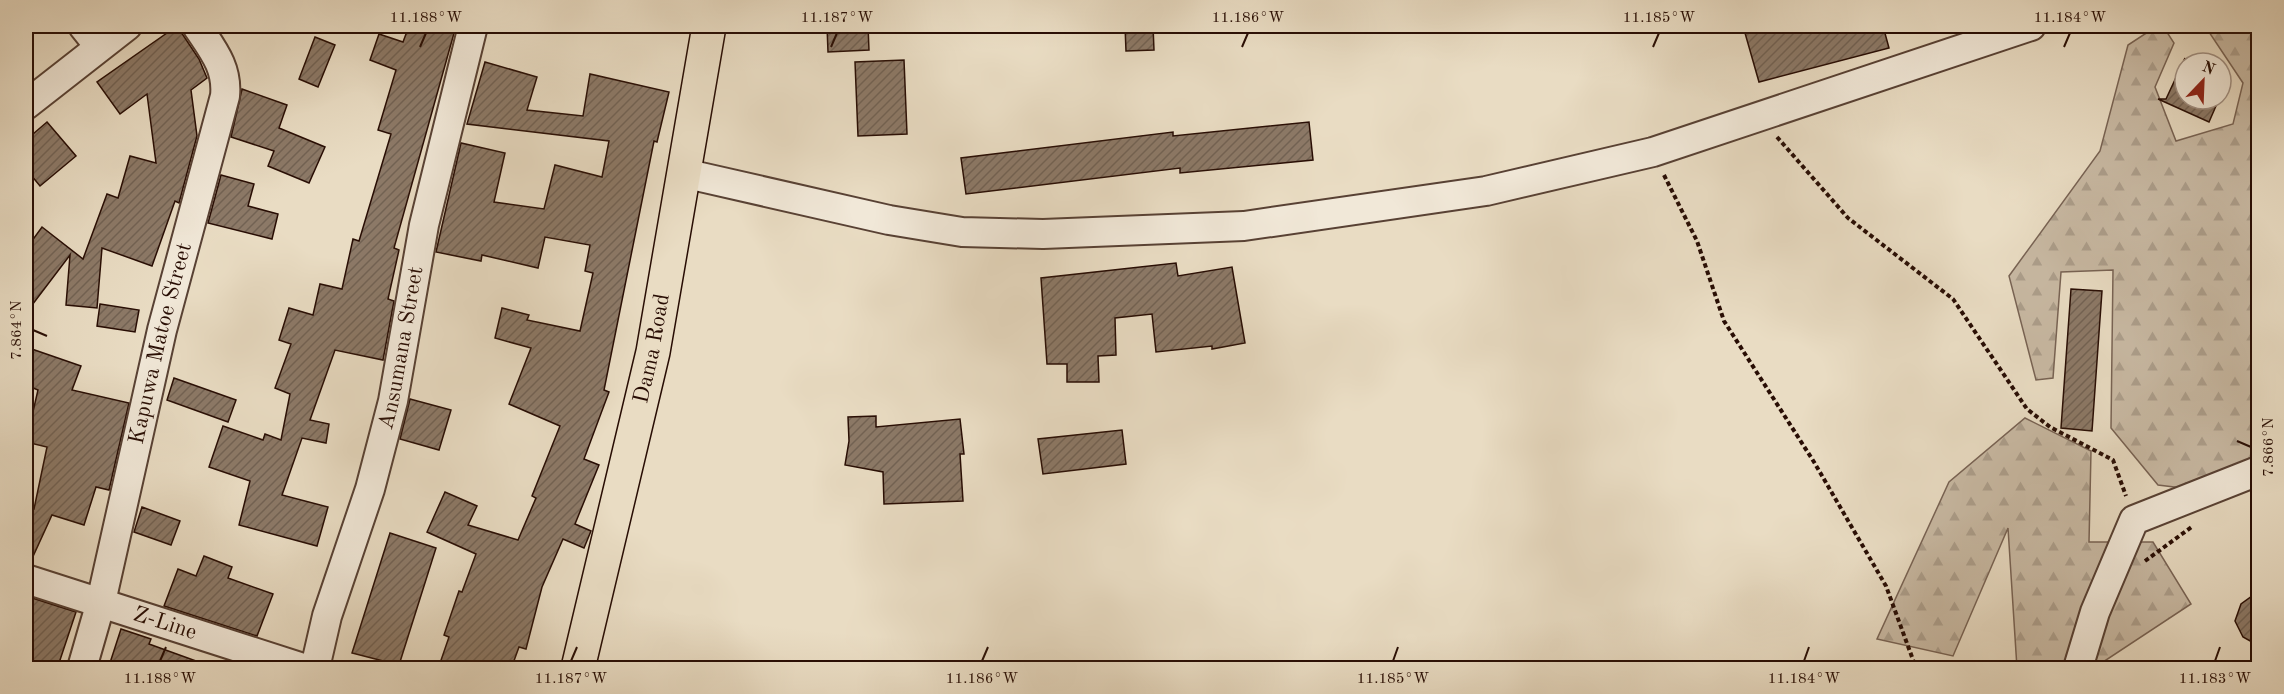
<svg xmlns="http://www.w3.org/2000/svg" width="2284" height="694" font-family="'Old Standard TT',serif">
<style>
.forest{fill:url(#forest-firs);stroke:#786354;stroke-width:1.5}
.building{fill:url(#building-hatch);stroke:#280d04;stroke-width:1.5}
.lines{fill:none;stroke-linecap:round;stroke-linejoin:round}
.minor-casing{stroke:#584134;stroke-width:32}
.highway-casing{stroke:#280d04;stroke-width:36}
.path{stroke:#280d04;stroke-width:4;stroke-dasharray:4.5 3;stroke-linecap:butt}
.minor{stroke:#f1e8d8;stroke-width:28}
.highway{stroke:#e9dcc3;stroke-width:33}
.ticks{fill:none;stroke:#280d04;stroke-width:2}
.labels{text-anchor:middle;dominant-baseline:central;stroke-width:4.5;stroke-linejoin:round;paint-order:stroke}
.street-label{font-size:22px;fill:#280d04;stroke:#f1e8d8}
.neatline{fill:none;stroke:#280d04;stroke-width:2}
.ticks-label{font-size:15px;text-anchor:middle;fill:#280d04}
</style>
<defs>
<pattern id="forest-firs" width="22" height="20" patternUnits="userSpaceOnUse" patternTransform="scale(1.5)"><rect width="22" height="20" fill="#c8b9a3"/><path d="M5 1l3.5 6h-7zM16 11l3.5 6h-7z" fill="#ac9e8b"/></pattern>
<pattern id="building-hatch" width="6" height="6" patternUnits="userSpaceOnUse" patternTransform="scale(1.5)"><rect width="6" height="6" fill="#8c7967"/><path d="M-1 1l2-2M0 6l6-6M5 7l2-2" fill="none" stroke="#726253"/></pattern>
</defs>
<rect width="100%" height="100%" fill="#e9dcc3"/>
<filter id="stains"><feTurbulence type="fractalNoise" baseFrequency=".00333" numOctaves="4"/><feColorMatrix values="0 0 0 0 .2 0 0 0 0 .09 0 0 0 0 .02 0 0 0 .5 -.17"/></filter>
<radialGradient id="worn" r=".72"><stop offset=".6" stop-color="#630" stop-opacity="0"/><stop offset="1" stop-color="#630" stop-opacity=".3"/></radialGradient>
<g class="forest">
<path d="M2157,26H2163L2174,43L2155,87L2176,141L2233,124L2243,83L2205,26H2258V484L2215,492L2158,485L2111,428L2113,270L2061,272L2053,378L2036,380L2009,276L2100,151L2128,45Z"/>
<path d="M2025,418L2091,451L2089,542H2153L2191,604L2094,668H2017L2008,528L1953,656L1877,639L1949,482Z"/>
</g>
<g class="building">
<path d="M177,26L199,59L207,78L191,90L197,136L179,203L175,201L152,266L102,248L97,308L66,305L70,255L26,313V249L42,227L83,259L107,194L118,198L130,156L156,163L147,94L120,114L97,82Z"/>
<path d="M409,26H456L394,248L399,250L388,299L394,301L383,360L335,350L310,420L329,424L326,443L302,438L282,495L328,507L317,546L239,525L250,481L209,467L223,426L263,440L265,434L281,440L290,394L275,388L291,344L279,340L289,308L313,315L320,284L342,289L353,239L359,241L391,134L378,130L396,70L370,60L379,34L403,42Z"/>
<path d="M827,26H868L869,50L828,52Z"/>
<path d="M1125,26H1153L1154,50L1126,51Z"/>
<path d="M1743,26H1883L1889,48L1759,82Z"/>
<path d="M315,37L335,45L318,87L299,79Z"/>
<path d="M2185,58V99H2219L2209,122L2158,99H2166Z"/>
<path d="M904,60L907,134L858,136L855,62Z"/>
<path d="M485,62L537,77L527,110L583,116L590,74L669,92L657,142L654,141L604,390L609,392L584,459L599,465L575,524L591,531L584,548L563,539L542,587L526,649L519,647L511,669H438L449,637L444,635L459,591L462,592L476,554L427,532L445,492L477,506L468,525L518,540L536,498L532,496L560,426L509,404L531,348L495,338L502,308L529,315L527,320L580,331L593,273L585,271L590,245L545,237L538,268L482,255L481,261L436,252L461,143L505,153L494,202L544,209L555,165L602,177L609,141L467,124Z"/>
<path d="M242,89L287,105L279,128L325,147L309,183L268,166L274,151L231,137Z"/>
<path d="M47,122L76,156L40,186L26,169V140Z"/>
<path d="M1309,122L1313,160L1180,173V168L966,194L961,158L1173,132V136Z"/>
<path d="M221,175L254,184L248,206L278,214L272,239L208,223Z"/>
<path d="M1176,263L1178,276L1232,267L1245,343L1212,349V346L1156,352L1152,314L1115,318L1116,355L1098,356L1099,382H1067V364H1047L1041,278Z"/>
<path d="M2071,289L2102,291L2092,431L2061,428Z"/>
<path d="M100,304L139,310L135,332L97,326Z"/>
<path d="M26,347L81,366L72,390L129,403L109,490L96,487L84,525L52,515L30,563H26V505L34,509L47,447L26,442L38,390L26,385Z"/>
<path d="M174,378L236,400L228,422L167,400Z"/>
<path d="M410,399L451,410L439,450L400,439Z"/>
<path d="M876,416V427L960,419L964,454H960L963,501L884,504L883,472L845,465L849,441L848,417Z"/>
<path d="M1122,430L1126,464L1043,474L1038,439Z"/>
<path d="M142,507L180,521L171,545L134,532Z"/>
<path d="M390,533L436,548L399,665L352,653Z"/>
<path d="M204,556L232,567L228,578L273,594L257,636L164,606L178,569L196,576Z"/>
<path d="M2259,591V646L2243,637L2235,621L2241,604Z"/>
<path d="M26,596L76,612L57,669L26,658Z"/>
<path d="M121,629L151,639L149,644L210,666V669H108Z"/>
</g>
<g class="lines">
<g class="minor-casing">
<g id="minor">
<path d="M83,26L99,46"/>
<path d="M26,105L127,26"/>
<path d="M683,173L889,220L962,232L1043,234L1244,226L1486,191L1653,152L2031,26"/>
<path id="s1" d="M26,579L303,668"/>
<path id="s2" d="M82,668L101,602L162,330L225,96C228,67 212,49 197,26"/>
<path id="s3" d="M315,668L327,616L370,489L393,401L424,225L473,26"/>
<path d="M2078,668L2095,612L2134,520L2258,471"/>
</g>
</g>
<g class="highway-casing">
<g id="highway">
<path id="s4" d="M578,668L653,352L709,26"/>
</g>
</g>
<g class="path">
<path d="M1777,137L1848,218L1953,299L2027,409L2050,427L2113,460L2126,496"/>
<path d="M1664,175L1697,241L1724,321L1814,462L1886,586L1916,668"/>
<path d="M2145,561L2193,526"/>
</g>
<use href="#minor" class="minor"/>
<use href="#highway" class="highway"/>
</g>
<path class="ticks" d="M420,47L426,33M831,47L837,33M1242,47L1248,33M1653,47L1659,33M2064,47L2070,33M33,330L47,336M2237,441L2251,447M160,661L166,647M571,661L577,647M982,661L988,647M1393,661L1398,647M1804,661L1809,647M2215,661L2220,647"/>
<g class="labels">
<g class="street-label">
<text stroke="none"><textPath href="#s2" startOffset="334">Kapuwa Matoe Street</textPath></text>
<text stroke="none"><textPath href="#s3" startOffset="332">Ansumana Street</textPath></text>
<text stroke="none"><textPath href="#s4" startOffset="328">Dama Road</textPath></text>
<text stroke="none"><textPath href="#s1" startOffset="146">Z-Line</textPath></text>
</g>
</g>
<rect width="2284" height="694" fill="none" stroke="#e9dcc3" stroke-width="66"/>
<g transform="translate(2203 81) rotate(23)"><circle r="28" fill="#f1e8d8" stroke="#a19083" stroke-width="1.5"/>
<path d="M0-4.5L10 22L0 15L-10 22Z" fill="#8f2418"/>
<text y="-9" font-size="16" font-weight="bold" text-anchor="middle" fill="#280d04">N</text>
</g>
<rect x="33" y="33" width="2218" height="628" class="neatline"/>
<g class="ticks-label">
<text x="426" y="22">11.188°W</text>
<text x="837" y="22">11.187°W</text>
<text x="1248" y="22">11.186°W</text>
<text x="1659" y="22">11.185°W</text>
<text x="2070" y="22">11.184°W</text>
<text transform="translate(16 330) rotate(-90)" y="5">7.864°N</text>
<text transform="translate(2268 447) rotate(-90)" y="5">7.866°N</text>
<text x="160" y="683">11.188°W</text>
<text x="571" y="683">11.187°W</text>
<text x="982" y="683">11.186°W</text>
<text x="1393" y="683">11.185°W</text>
<text x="1804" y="683">11.184°W</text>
<text x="2215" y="683">11.183°W</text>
</g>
<rect width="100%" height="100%" filter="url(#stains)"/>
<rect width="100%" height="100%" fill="url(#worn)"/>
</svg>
